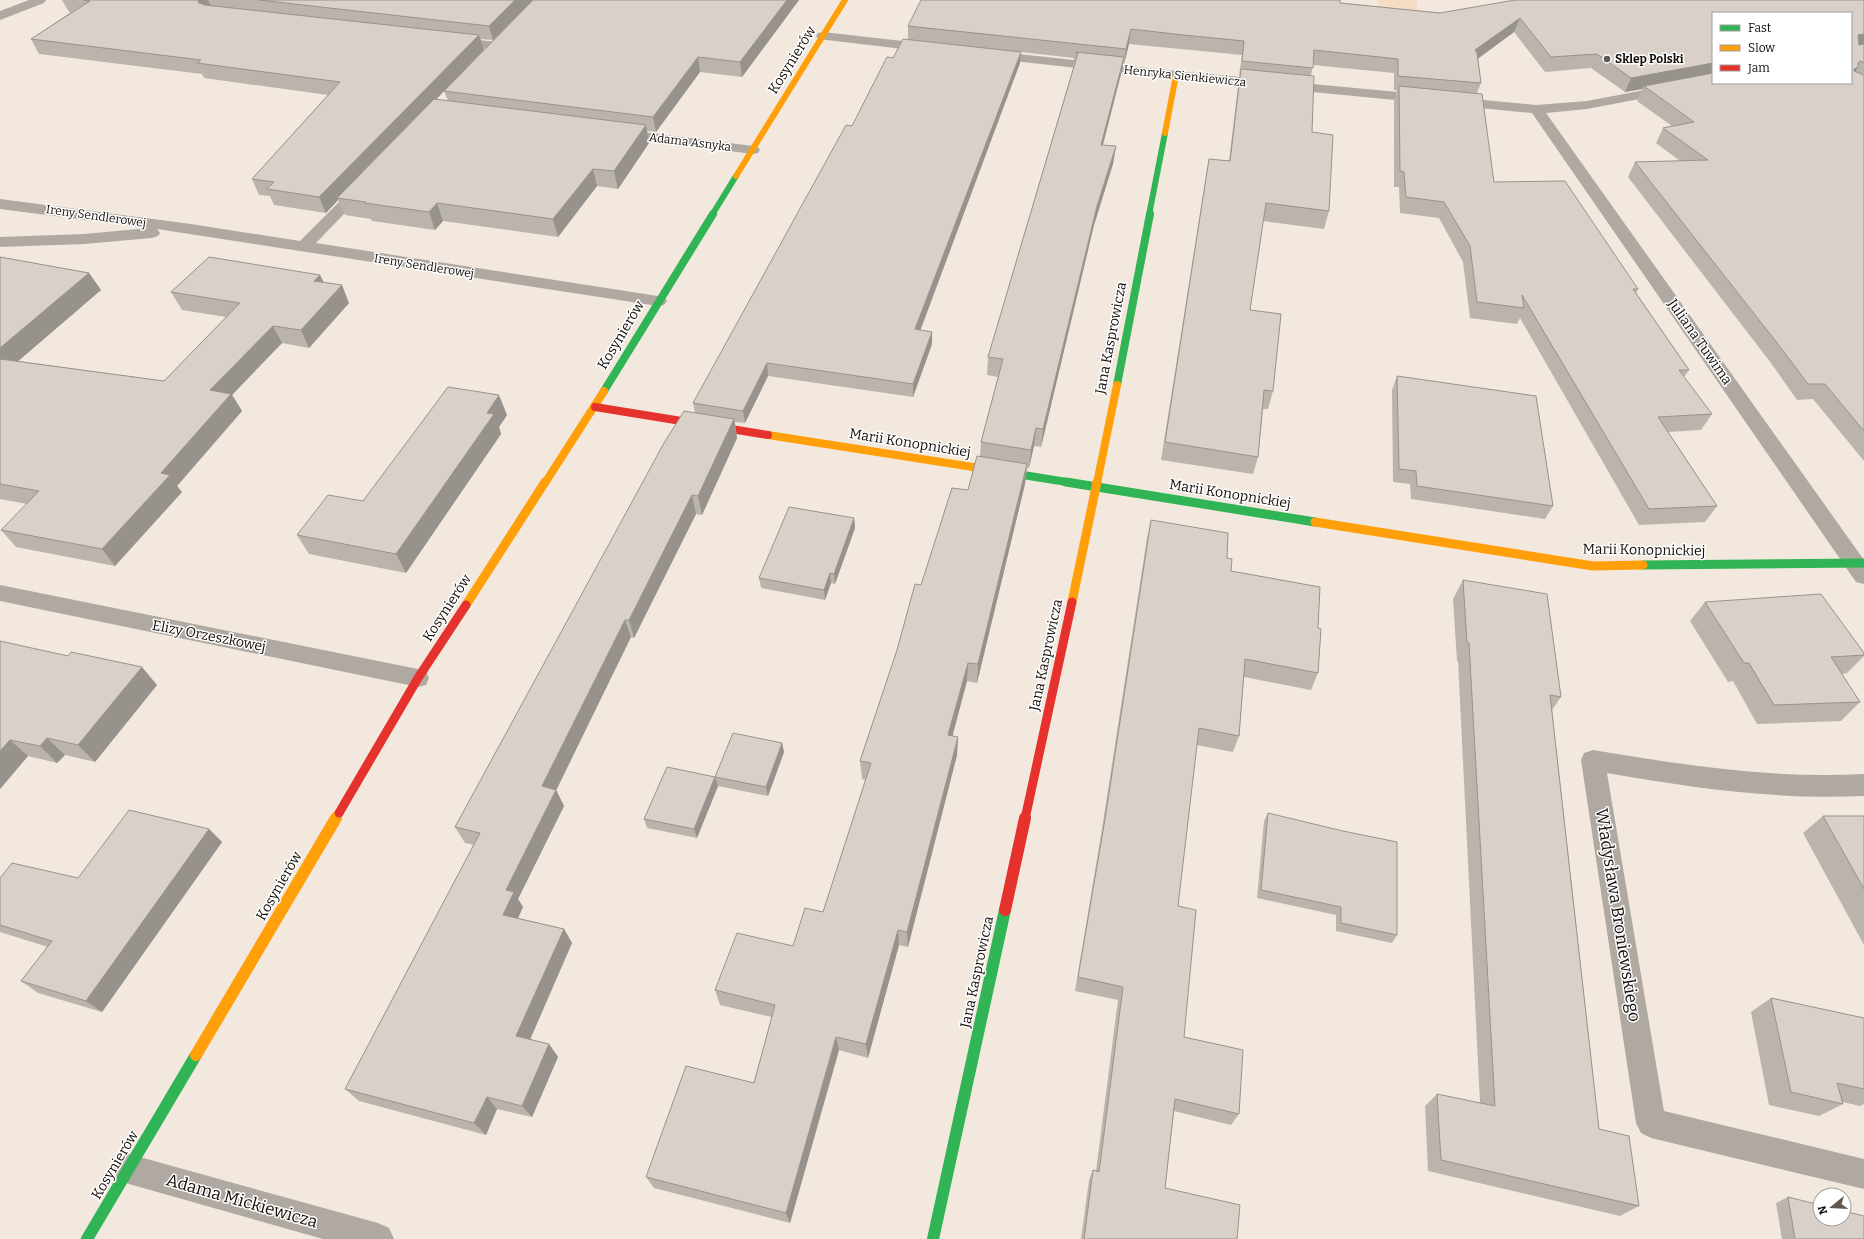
<svg xmlns="http://www.w3.org/2000/svg" width="1864" height="1239" font-family="Bitter,serif">
<style>
.green{fill:#f5dcc5}
.lines{fill:none;stroke-linecap:round;stroke-linejoin:round}
.lane{fill:#b0a9a2;fill-rule:evenodd}
.street{fill:#b0a9a2;fill-rule:evenodd}
.fast-far3{stroke:#30b455;stroke-width:6}
.fast-far2{stroke:#30b455;stroke-width:8}
.fast-far1{stroke:#30b455;stroke-width:9}
.fast{stroke:#30b455;stroke-width:12}
.slow-far3{stroke:#ff9f0a;stroke-width:6}
.slow-far2{stroke:#ff9f0a;stroke-width:8}
.slow-far1{stroke:#ff9f0a;stroke-width:9}
.slow{stroke:#ff9f0a;stroke-width:12}
.jam-far2{stroke:#e5322d;stroke-width:8}
.jam-far1{stroke:#e5322d;stroke-width:9}
.jam{stroke:#e5322d;stroke-width:12}
.wall{fill:#bbb4ad;fill-rule:evenodd}
.shaded-wall{fill:#98928d}
.building{fill:#d9d1c9;stroke:#98928d}
.poi-dot{fill:#615852;stroke:#fff;stroke-width:1.5}
.labels{text-anchor:middle;dominant-baseline:central;stroke-width:3;stroke-linejoin:round;paint-order:stroke}
.far-poi-label{font-size:12px;font-weight:bold;fill:#120b06;stroke:#fff;text-anchor:start}
.far-street-label{font-size:12px;fill:#120b06;stroke:#fff}
.street-label{font-size:14px;fill:#120b06;stroke:#fff}
.near-street-label{font-size:17px;fill:#120b06;stroke:#fff}
</style>
<rect width="100%" height="100%" fill="#f3e8de"/>
<path class="green" d="M1378,0H1417L1418,16L1379,12Z"/>
<g class="lines">
<path class="lane" d="M29,0H46L44,3L0,20V11Z"/>
<g class="street">
<path d="M823,32L929,44L934,45L936,48L934,51L929,52L818,39L816,36L818,33Z"/>
<path d="M453,37L497,42L502,43L504,46L502,49L497,50L448,44L446,41L448,38Z"/>
<path d="M991,51L1176,71L1536,105L1587,101L1713,77V83L1718,84L1587,109L1546,113L1864,560V584L1856,582L1532,113L1176,79L986,58L984,55L986,52Z"/>
<path d="M619,129L753,146L758,147L760,150L758,153L753,154L614,136L612,133L614,130Z"/>
<path d="M362,182L367,184L370,187L367,190L316,243L658,296L664,297L667,301L664,305L658,306L157,229L160,233L158,236L152,238L84,244L0,247V237L84,234L149,228L0,209V199L191,224L300,241L357,184Z"/>
<path d="M0,585L418,669L426,671L429,678L426,685L418,687L0,601Z"/>
<path d="M1593,750C1683,765 1772,779 1864,774V796C1777,800 1693,788 1607,773L1664,1111L1864,1159V1189L1651,1138L1641,1133L1636,1123L1581,760L1584,753Z"/>
<path d="M129,1154L378,1223L389,1228L394,1239H323L129,1184L118,1180L114,1169L118,1158Z"/>
</g>
<g class="fast-far3">
<path d="M712,215L736,176"/>
<path d="M1149,215L1165,133"/>
</g>
<g class="fast-far2">
<path d="M1117,385L1150,214"/>
<path d="M604,391L713,214"/>
<path d="M973,467L1073,483"/>
</g>
<g class="fast-far1">
<path d="M1066,482L1315,522"/>
<path d="M1643,565L1864,563"/>
</g>
<g class="fast">
<path d="M87,1239L196,1055"/>
<path d="M933,1239L1005,910"/>
</g>
<g class="slow-far3">
<path d="M1165,133L1176,75"/>
<path d="M736,176L845,0"/>
</g>
<g class="slow-far2">
<path d="M768,435L973,467"/>
<path d="M545,483L604,391"/>
<path d="M1097,483L1117,385"/>
</g>
<g class="slow-far1">
<path d="M1315,522L1593,566L1643,565"/>
<path d="M1072,602L1097,482"/>
<path d="M466,605L545,482"/>
<path d="M335,819L339,813"/>
</g>
<path class="slow" d="M196,1055L336,818"/>
<path class="jam-far2" d="M595,407L768,435"/>
<g class="jam-far1">
<path d="M339,813L418,678L466,605"/>
<path d="M1025,819L1072,602"/>
</g>
<path class="jam" d="M1005,910L1025,818"/>
</g>
<g class="wall">
<path d="M62,0H799L742,77L700,72L656,132L647,131L649,143L618,189L597,186L558,237L443,221L435,230L372,221L371,219L345,215L338,200L326,213L274,205L270,196L259,195L252,179L328,95L204,78L202,74L39,54L31,39L71,12H69ZM481,39L493,40L484,50ZM444,91L448,101L436,100Z"/>
<path d="M1864,0V461L1813,399L1797,400L1771,363L1628,177L1635,162L1680,161L1656,143L1663,128L1672,126L1637,101L1642,89L1625,92L1591,68L1545,72L1514,32L1478,59L1481,83L1477,93L1494,182L1638,289L1636,293L1689,370L1684,377L1712,414L1701,430L1668,432L1717,506L1705,522L1639,525L1520,318L1517,324L1470,318L1463,262L1439,218L1400,213L1399,187H1394V101L1397,90H1394V73L1313,65L1311,76L1312,132L1329,211L1324,229L1263,221L1250,310L1273,391L1268,409H1263L1258,457L1253,474L1161,460L1206,176L1209,159L1229,161L1238,86L1240,76L1239,75L1242,55L1129,44L1124,64H1123L1121,74L1103,145L1116,146L1113,164L1094,225L1041,447L1034,446L1029,468H1027L1025,484L977,683L967,681L952,736L958,737L957,755L908,947L899,945L868,1058L839,1050L790,1223L654,1188L646,1177L754,1083L772,1017L720,1005L715,990L793,946L823,912L866,780L862,779L860,761L921,585L968,490L980,457L981,442L998,377L987,375L988,357L1073,69L1074,58L1021,52L1020,63L920,330L932,344L913,397L768,376L745,423L735,422L737,438L702,515L696,514L634,638L631,637L556,790L564,806L518,899L523,907L518,918L564,929L572,943L530,1039L549,1044L558,1057L532,1117L497,1109L486,1135L359,1101L345,1089L474,845L465,843L455,827L695,413L693,403L852,126L893,58L908,39V26L1340,3L1440,13ZM1713,13L1851,83H1713Z"/>
<path d="M0,257L89,273L101,290L18,361L164,381L226,317L182,310L171,292L320,275L324,283L349,303L309,348L282,343L232,395L242,411L177,486L182,492L115,566L16,547L1,530L27,504L0,499Z"/>
<path d="M1397,376L1553,506L1545,519L1411,499L1410,484L1393,482L1392,390Z"/>
<path d="M507,415L499,427L501,434L406,573L309,554L297,535L363,501Z"/>
<path d="M854,518L855,528L835,584L831,583L825,600L761,588L759,578Z"/>
<path d="M1151,520L1227,558L1231,571L1318,628V673L1311,690L1244,677L1239,736L1233,752L1197,745L1178,906L1184,1037L1239,1114L1231,1125L1174,1111L1165,1188L1237,1239H1081L1089,1180L1093,1170L1096,1171L1118,1000L1075,991L1101,835L1147,538Z"/>
<path d="M1463,580L1561,697L1552,710L1599,1129L1639,1206L1620,1216L1428,1171L1425,1106L1437,1094L1480,1103L1458,661H1457L1453,599Z"/>
<path d="M1705,602L1864,653V656L1847,673L1842,674L1860,702L1841,721L1757,724L1733,681L1728,682L1690,621Z"/>
<path d="M0,641L157,685L95,762L65,755L57,763L28,756L0,789Z"/>
<path d="M782,743L784,752L768,796L718,786L697,838L647,828L644,819L715,777Z"/>
<path d="M1268,813L1397,935L1392,943L1336,931V915L1257,898L1264,821Z"/>
<path d="M1823,816H1864V945L1803,833Z"/>
<path d="M209,829L222,842L102,1012L38,993L21,981L48,947L0,932V878H78Z"/>
<path d="M1771,998L1864,1018V1104L1860,1106L1843,1102V1104L1819,1116L1769,1105L1751,1012Z"/>
<path d="M1788,1197L1864,1239H1782L1776,1203Z"/>
</g>
<g class="shaded-wall">
<path d="M198,0H208L212,9L199,3Z"/>
<path d="M515,0H533L493,40L489,26Z"/>
<path d="M787,0H799L742,77L740,62Z"/>
<path d="M1520,18L1514,32L1470,64L1475,50Z"/>
<path d="M1131,29L1129,44L1124,64L1126,49Z"/>
<path d="M1864,34V47L1851,49L1858,35Z"/>
<path d="M479,35L484,50L340,198H337L338,200L326,213L319,197Z"/>
<path d="M1021,52L1020,63L916,342L915,329Z"/>
<path d="M698,57L700,72L656,132L653,117Z"/>
<path d="M1124,57L1121,74L1098,163L1101,145Z"/>
<path d="M1860,61L1856,68L1858,67L1851,79V73L1858,63Z"/>
<path d="M1713,63V76L1644,86L1642,89L1625,92L1631,78Z"/>
<path d="M646,125L649,143L618,189L614,171Z"/>
<path d="M1116,146L1113,164L1094,225L1041,447L1043,429L1097,206Z"/>
<path d="M593,169L597,186L558,237L553,219Z"/>
<path d="M437,203L443,221L435,230L429,212Z"/>
<path d="M89,273L101,290L2,375L0,372V348Z"/>
<path d="M320,275L328,292L314,281Z"/>
<path d="M342,285L349,303L309,348L301,330Z"/>
<path d="M273,326L282,343L232,395L242,411L177,486L182,492L115,566L102,549L161,473L210,390Z"/>
<path d="M932,332V344L913,397V384Z"/>
<path d="M767,363L768,376L745,423L743,411Z"/>
<path d="M499,395L507,415L499,427L501,434L406,573L396,554L487,413Z"/>
<path d="M734,419L737,438L702,515L698,496Z"/>
<path d="M1036,428L1034,446L1029,468L1031,450Z"/>
<path d="M1027,464L1025,484L977,683L978,664Z"/>
<path d="M692,495L696,514L634,638L629,620Z"/>
<path d="M854,518L855,528L835,584L834,574Z"/>
<path d="M830,573L831,583L825,600L824,590Z"/>
<path d="M625,620L631,637L550,803L542,786Z"/>
<path d="M968,663L967,681L948,753V735Z"/>
<path d="M142,667L157,685L95,762L78,745Z"/>
<path d="M958,737L957,755L908,947L907,932Z"/>
<path d="M47,738L65,755L57,763L40,746Z"/>
<path d="M10,740L28,756L0,789V751Z"/>
<path d="M782,743L784,752L768,796L766,787Z"/>
<path d="M715,777L718,786L697,838L694,829Z"/>
<path d="M556,790L564,806L518,899L523,907L513,929L503,915L506,890Z"/>
<path d="M209,829L222,842L102,1012L86,1001Z"/>
<path d="M564,929L572,943L526,1049L516,1036Z"/>
<path d="M898,930L899,945L868,1058L866,1044Z"/>
<path d="M836,1037L839,1050L790,1223L786,1213Z"/>
<path d="M549,1044L558,1057L532,1117L522,1106Z"/>
<path d="M487,1097L497,1109L486,1135L474,1123Z"/>
</g>
<g class="building">
<path d="M83,0H198L199,3L205,5L479,35L319,197L267,189L274,182L252,179L340,82L197,63L201,60L31,39L90,1Z"/>
<path d="M259,0H515L489,26Z"/>
<path d="M533,0H787L740,62L698,57L653,117L444,91Z"/>
<path d="M921,0H1340V3L1440,13L1515,0H1864V34L1858,35L1859,45L1864,44V63L1860,61L1858,63V67L1854,69V71L1864,75V431L1825,384H1808L1781,348L1635,162L1708,160L1663,128L1694,122L1644,86L1713,73V83H1851V13H1713V63L1631,78L1597,54L1551,57L1520,18L1475,50L1477,53L1481,83L1398,76V59L1314,50L1313,68L1242,61L1244,41L1183,35L1131,29L1126,49L908,26Z"/>
<path d="M903,39L1021,52L915,329L932,332L913,384L767,363L743,411L693,403L846,125L852,126L887,57L893,58Z"/>
<path d="M1075,52L1124,57L1101,145L1116,146L1097,206L1043,429L1036,428L1031,450L981,442L1003,359L988,357L1078,53Z"/>
<path d="M1241,69L1314,76L1312,132L1333,135L1329,211L1266,203L1250,310L1281,314L1273,391L1264,390L1258,457L1165,442L1209,159L1230,161Z"/>
<path d="M1399,86L1482,94L1494,182L1565,181L1638,289H1633L1689,370H1679L1712,414L1658,417L1717,506L1649,509L1522,295L1524,308L1477,302L1470,246L1444,202L1406,197L1404,172L1400,171Z"/>
<path d="M434,99L646,125L614,171L593,169L553,219L437,203L429,212L365,203L366,202L337,198Z"/>
<path d="M0,257L89,273L0,348Z"/>
<path d="M209,257L320,275L314,281L342,285L301,330L273,326L210,390L231,394L161,473L170,475L102,549L1,530L39,491L0,484V359L164,381L240,303L171,292Z"/>
<path d="M1397,376L1536,396L1553,506L1417,486L1416,471L1399,469Z"/>
<path d="M448,387L499,395L487,413L494,414L396,554L297,535L328,495L363,501Z"/>
<path d="M684,411L734,419L698,496L692,495L629,620H625L542,786L556,790L506,890L514,892L503,915L564,929L516,1036L549,1044L522,1106L487,1097L474,1123L345,1089L480,833L455,827L664,443Z"/>
<path d="M977,456L1027,464L978,664L968,663L948,735L958,737L907,932L898,930L866,1044L836,1037L786,1213L646,1177L686,1066L754,1083L775,1005L715,990L737,933L793,946L805,908L823,912L871,763L860,761L897,650L915,584L921,585L952,488L968,490Z"/>
<path d="M789,507L854,518L834,574L830,573L824,590L759,578Z"/>
<path d="M1151,520L1228,533L1227,558L1232,559L1231,571L1320,587L1318,628L1321,629L1318,673L1245,659L1239,736L1199,728L1178,906L1196,910L1184,1037L1243,1050L1239,1114L1175,1099L1165,1188L1240,1205L1237,1239H1084L1093,1170L1099,1172L1123,987L1078,977L1105,819Z"/>
<path d="M1463,580L1547,594L1561,697L1550,695L1599,1129L1629,1136L1639,1206L1441,1160L1437,1094L1495,1106L1469,643H1467Z"/>
<path d="M1821,594L1864,653V655L1831,657L1860,702L1774,705L1749,663H1744L1705,602Z"/>
<path d="M0,641L68,656L71,652L142,667L78,745L47,738L40,746L10,740L0,751Z"/>
<path d="M733,733L782,743L766,787L715,777Z"/>
<path d="M667,767L715,777L694,829L644,819Z"/>
<path d="M129,810L209,829L86,1001L21,981L52,941L0,925V878L12,863L78,878Z"/>
<path d="M1268,813L1343,831L1397,842V935L1341,923V907L1261,890Z"/>
<path d="M1823,816H1864V889Z"/>
<path d="M1771,998L1864,1018V1089L1837,1083L1843,1104L1791,1092Z"/>
<path d="M1788,1197L1820,1205V1219H1844V1211L1864,1216V1239H1795Z"/>
</g>
<circle class="poi-dot" cx="1607" cy="59" r="4"/>
<g class="labels">
<g class="far-poi-label">
<text x="1615" y="59">Sklep Polski</text>
</g>
<g class="far-street-label">
<text transform="translate(1185 76) rotate(6)">Henryka Sienkiewicza</text>
<text transform="translate(690 142) rotate(7)">Adama Asnyka</text>
<text transform="translate(96 216) rotate(8)">Ireny Sendlerowej</text>
<text transform="translate(424 266) rotate(9)">Ireny Sendlerowej</text>
</g>
<g class="street-label">
<text transform="translate(792 60) rotate(-58)">Kosynierów</text>
<text transform="translate(621 335) rotate(-59)">Kosynierów</text>
<text transform="translate(1111 338) rotate(-79)">Jana Kasprowicza</text>
<text transform="translate(1700 342) rotate(55)">Juliana Tuwima</text>
<text transform="translate(910 443) rotate(9)">Marii Konopnickiej</text>
<text transform="translate(1230 494) rotate(9)">Marii Konopnickiej</text>
<text transform="translate(1644 550) rotate(1)">Marii Konopnickiej</text>
<text transform="translate(447 608) rotate(-57)">Kosynierów</text>
<text transform="translate(209 636) rotate(11)">Elizy Orzeszkowej</text>
<text transform="translate(1046 655) rotate(-78)">Jana Kasprowicza</text>
<text transform="translate(279 886) rotate(-60)">Kosynierów</text>
<text transform="translate(977 972) rotate(-78)">Jana Kasprowicza</text>
<text transform="translate(115 1165) rotate(-59)">Kosynierów</text>
</g>
<g class="near-street-label">
<text transform="translate(1618 915) rotate(81)">Władysława Broniewskiego</text>
<text transform="translate(242 1201) rotate(16)">Adama Mickiewicza</text>
</g>
</g>
<rect x="1712" y="12" width="140" height="72" fill="#ffffff" stroke="#a09d9b"/>
<rect x="1720" y="25" width="20" height="6" fill="#30b455" stroke="#a09d9b"/>
<text x="1748" y="32" font-size="12" fill="#120b06">Fast</text>
<rect x="1720" y="45" width="20" height="6" fill="#ff9f0a" stroke="#a09d9b"/>
<text x="1748" y="52" font-size="12" fill="#120b06">Slow</text>
<rect x="1720" y="65" width="20" height="6" fill="#e5322d" stroke="#a09d9b"/>
<text x="1748" y="72" font-size="12" fill="#120b06">Jam</text>
<g transform="translate(1832 1207) rotate(252)"><circle r="19" fill="#ffffff" stroke="#a09d9b"/>
<path d="M0-3L7 15L0 10L-7 15Z" fill="#615852"/>
<text y="-6" font-size="11" font-weight="bold" text-anchor="middle" fill="#120b06">N</text>
</g>
</svg>
